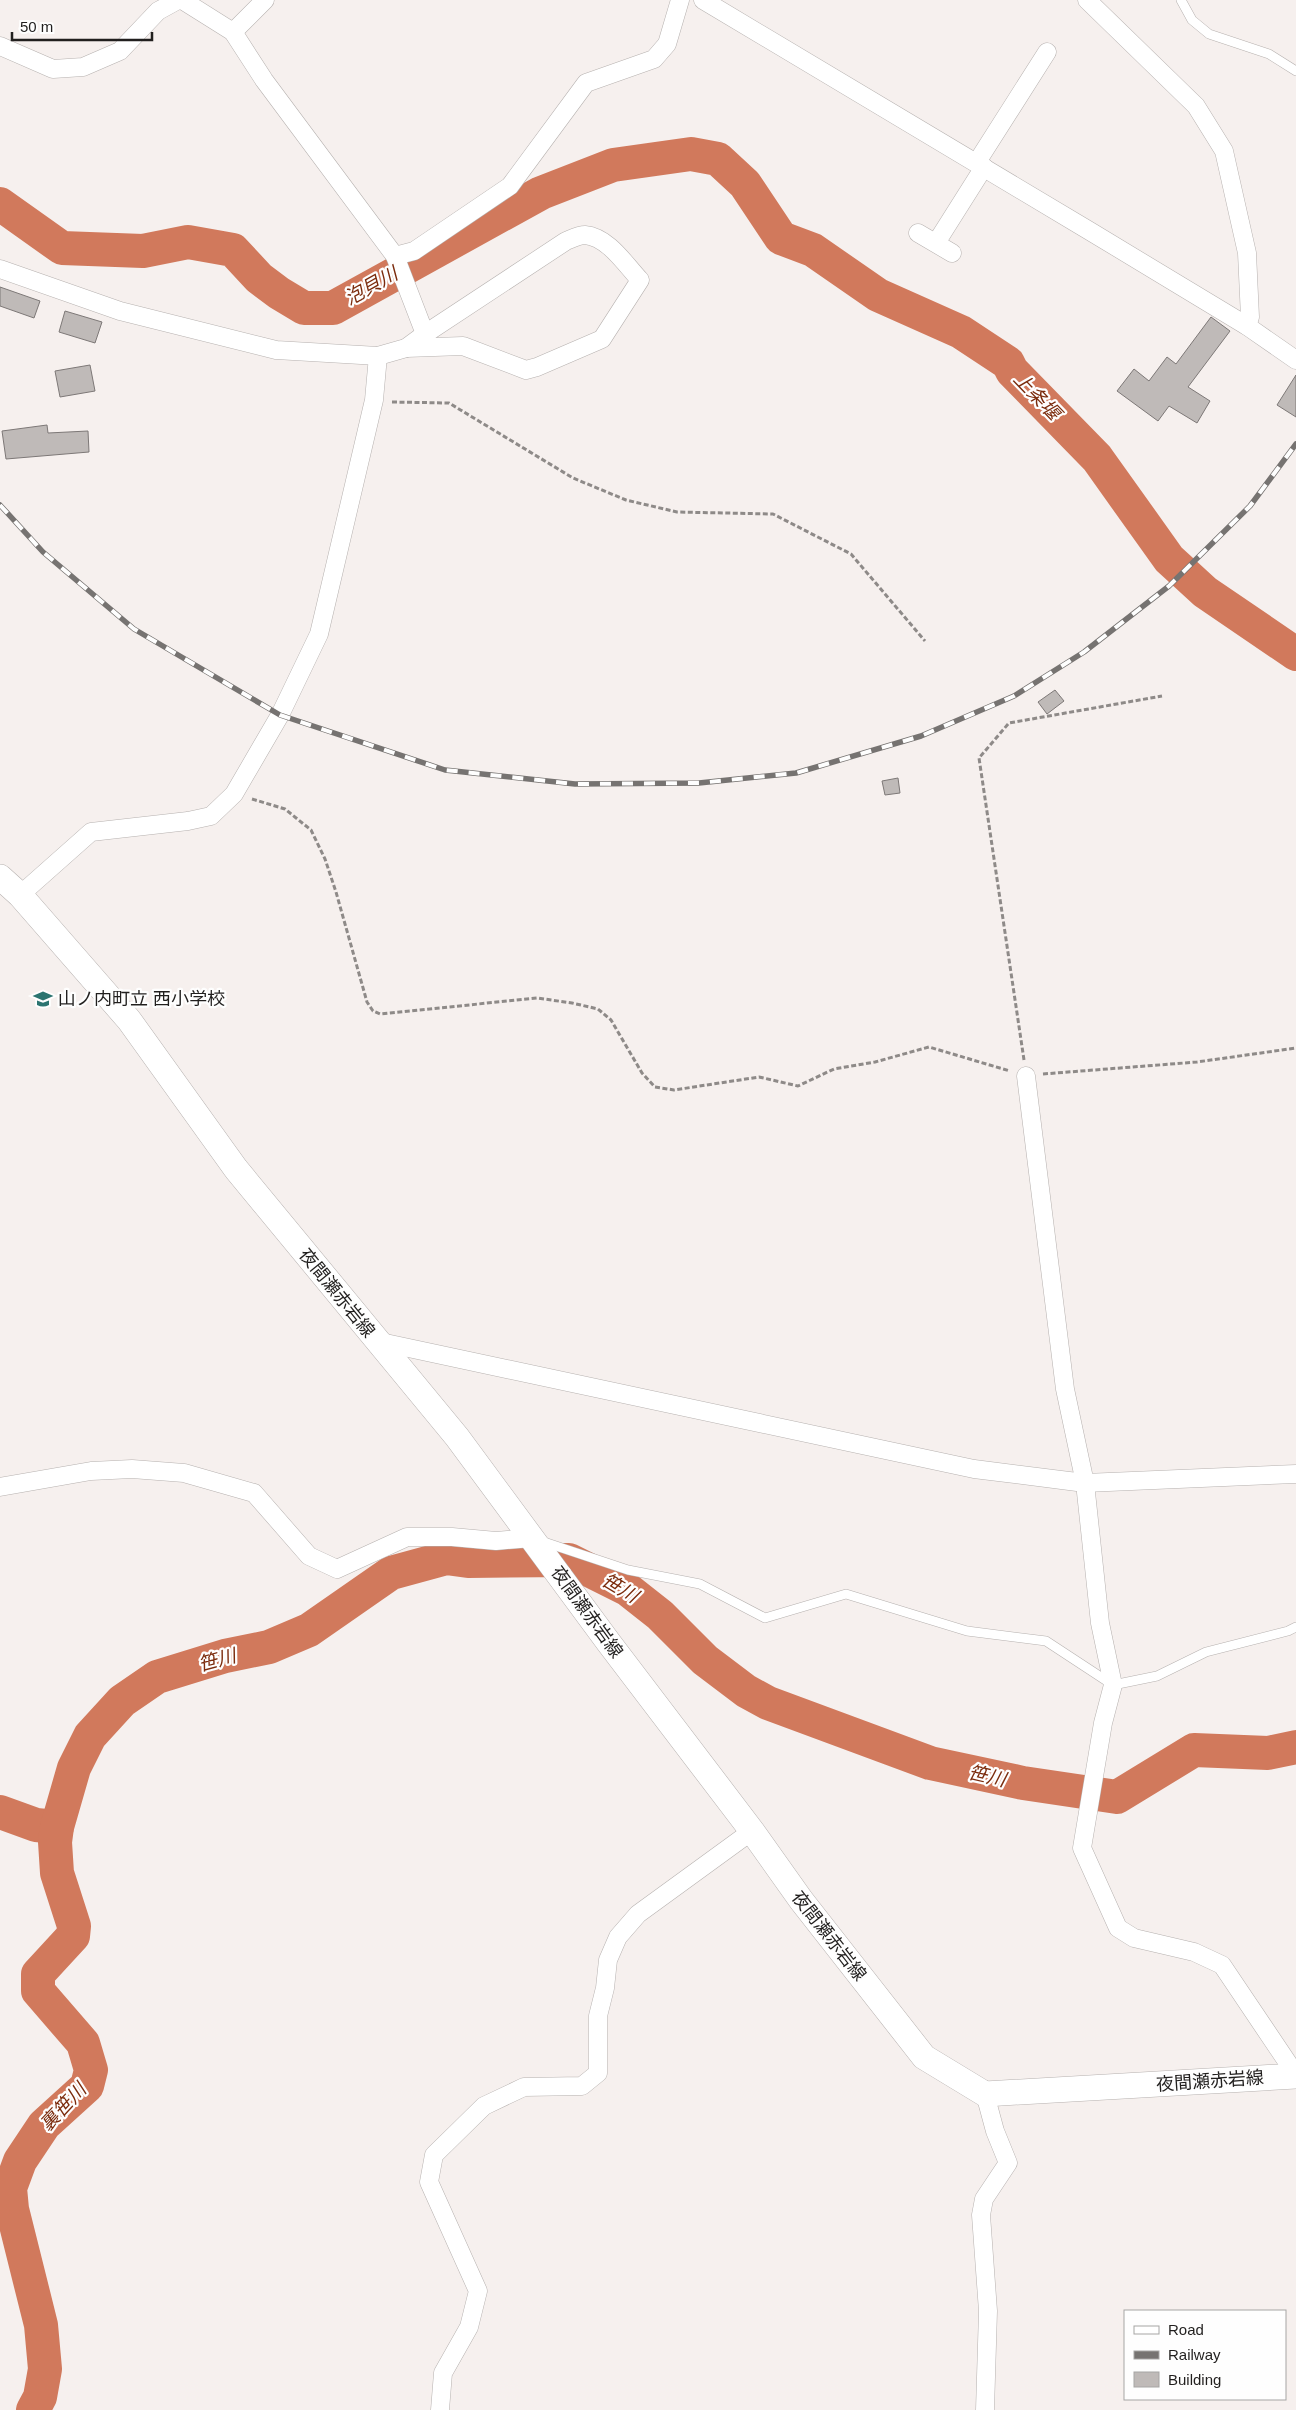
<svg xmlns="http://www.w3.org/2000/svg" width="1296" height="2410" font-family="Helvetica,'Noto Sans JP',sans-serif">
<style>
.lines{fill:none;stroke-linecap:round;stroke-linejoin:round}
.river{stroke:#d1795c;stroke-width:34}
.building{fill:#bfbab8;stroke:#7d7877}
.service-casing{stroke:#b6b1af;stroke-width:10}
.minor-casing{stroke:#b6b1af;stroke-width:19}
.secondary-casing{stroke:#b6b1af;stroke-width:26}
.path{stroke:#8e8a88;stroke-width:3;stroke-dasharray:5 2.5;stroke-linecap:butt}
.service{stroke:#fff;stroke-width:9}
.minor{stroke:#fff;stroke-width:18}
.secondary{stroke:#fff;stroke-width:25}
.rail-casing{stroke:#767371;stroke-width:5.5}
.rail{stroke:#fefefe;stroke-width:4;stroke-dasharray:11;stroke-linecap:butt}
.labels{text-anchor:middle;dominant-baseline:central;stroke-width:4.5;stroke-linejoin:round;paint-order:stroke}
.poi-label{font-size:18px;fill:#211f1e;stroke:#fefefe;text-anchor:start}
.street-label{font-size:18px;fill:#211f1e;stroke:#fefefe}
.water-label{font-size:19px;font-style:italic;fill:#7b2b0c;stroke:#fefefe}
</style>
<rect width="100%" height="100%" fill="#f6f0ee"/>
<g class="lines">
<g class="river">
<path d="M0,204L62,248L143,251L188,242L233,250L259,278L279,293L304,308H333L541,193L613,165L691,154L718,159L745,184L781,238L813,250L878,295L961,332L1008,363L1012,371L1097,458L1169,559L1205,592L1296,654"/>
<path d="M0,1812L36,1825L57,1827"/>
<path d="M33,2410L40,2397L45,2369L41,2325L12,2209L10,2188L20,2161L44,2125L87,2086L91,2070L83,2043L38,1991V1974L73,1936L74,1926L57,1873L55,1842L57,1827L74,1768L90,1736L122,1701L157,1677L225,1656L269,1647L309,1630L391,1573L446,1558L468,1561L569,1560L627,1589L660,1615L705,1660L746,1691L768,1703L930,1763L1023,1783L1117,1797L1194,1750L1268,1753L1296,1747"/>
</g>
</g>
<g class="building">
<path d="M0,287L40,301L34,318L0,306Z"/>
<path d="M65,311L102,322L95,343L59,332Z"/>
<path d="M1211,317L1230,331L1188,387L1210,401L1197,423L1169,406L1158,421L1117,391L1134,369L1149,381L1167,357L1176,364Z"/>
<path d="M90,365L95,391L60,397L55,371Z"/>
<path d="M1296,375V417L1277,405Z"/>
<path d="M47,425L48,433L88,431L89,452L6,459L2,431Z"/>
<path d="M1055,690L1064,701L1047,714L1038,702Z"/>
<path d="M898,778L900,793L885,795L882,781Z"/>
</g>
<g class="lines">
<g class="service-casing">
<g id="service">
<path d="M1181,0L1192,20L1209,34L1269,54L1296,71"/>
<path d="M541,1541L628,1570L700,1584L765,1618L846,1594L967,1631L1046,1641L1113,1685L1157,1676L1206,1652L1288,1631L1296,1627"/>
</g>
</g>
<g class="minor-casing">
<g id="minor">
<path d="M703,0L1088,230L1247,326L1296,360"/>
<path d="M1087,0L1196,106L1224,151L1247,253L1250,317L1247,326"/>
<path d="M233,32L265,0"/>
<path d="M0,46L53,69L83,67L120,51L158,11L178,0"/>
<path d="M977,162L1047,52"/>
<path d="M918,233L952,253"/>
<path d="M936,243L984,167"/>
<path d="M395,256L414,251L510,186L586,83L654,59L667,44L680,0"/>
<path d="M0,269L120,311L276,350L378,356L406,348L425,334L395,256L264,80L233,32L182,0"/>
<path d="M406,348L463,346L526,370L537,367L602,339L640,280C625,264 608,237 585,235C579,235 571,239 566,241L425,334"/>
<path d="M20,895L91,832L188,821L211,816L234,794L280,715L319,634L374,400L378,356"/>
<path d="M1026,1076L1065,1389L1085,1483L1100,1623L1113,1685L1103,1723L1082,1848L1118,1928L1134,1938L1194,1952L1222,1965L1296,2075"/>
<path d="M376,1341L974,1469L1085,1483L1296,1474"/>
<path d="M0,1487L91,1471L132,1469L184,1473L254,1493L309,1556L337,1569L407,1537H452L496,1541L532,1538"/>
<path d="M985,2094L995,2131L1008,2163L984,2199L981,2215L988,2311L985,2410"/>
<path d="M440,2410L443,2373L469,2327L478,2291L429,2182L434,2155L484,2106L524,2087L582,2086L598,2073V2016L605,1988L608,1960L618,1937L638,1914L752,1831"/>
</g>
</g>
<g class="secondary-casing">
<path id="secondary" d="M0,877L20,895L129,1020L236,1169L457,1437L609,1643L752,1831L801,1900L924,2057L985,2094L1296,2076"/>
</g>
<g class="path">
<path d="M392,402L449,403L573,478L626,500L677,512L773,514L851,554L925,641"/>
<path d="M252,799L285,809L311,830L325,859L336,892L367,1002L373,1011L380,1014L537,998L572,1003L598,1009L611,1020L642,1073L655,1087L674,1090L759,1077L798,1086L834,1069L875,1062L929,1047L1010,1071"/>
<path d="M1024,1060L979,758L1009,723L1162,696"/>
<path d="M1043,1074L1197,1062L1296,1048"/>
</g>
<use href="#service" class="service"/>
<use href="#minor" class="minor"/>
<use href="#secondary" class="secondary"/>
<g class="rail-casing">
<path id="rail" d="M0,505L43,552L134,629L280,715L445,770L575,784L699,783L796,773L921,736L1014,696L1084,652L1169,586L1250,506L1296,444"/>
</g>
<use href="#rail" class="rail"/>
</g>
<defs>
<g id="school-bare" transform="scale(1.5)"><path d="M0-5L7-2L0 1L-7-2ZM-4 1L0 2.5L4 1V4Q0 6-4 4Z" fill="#2b7470" stroke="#fefefe" stroke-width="2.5" paint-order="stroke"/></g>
</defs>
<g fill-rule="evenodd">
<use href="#school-bare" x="43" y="999"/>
</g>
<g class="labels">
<g class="poi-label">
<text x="58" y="999">山ノ内町立 西小学校</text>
</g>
<g class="street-label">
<text transform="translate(337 1293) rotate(51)">夜間瀬赤岩線</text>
<text transform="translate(587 1612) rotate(54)">夜間瀬赤岩線</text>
<text transform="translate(829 1936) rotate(52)">夜間瀬赤岩線</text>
<text transform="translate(1210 2081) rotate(-4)">夜間瀬赤岩線</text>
</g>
<g class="water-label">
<text transform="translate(371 286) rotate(-29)">泡貝川</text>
<text transform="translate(1037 396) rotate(46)">上条堰</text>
<text transform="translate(620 1588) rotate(31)">笹川</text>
<text transform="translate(217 1660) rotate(-15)">笹川</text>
<text transform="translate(987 1776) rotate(13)">笹川</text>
<text transform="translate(63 2107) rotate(-47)">裏笹川</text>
</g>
</g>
<rect x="1124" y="2310" width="162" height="90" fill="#fefefe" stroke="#a6a5a4"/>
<rect x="1134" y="2326" width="25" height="8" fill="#ffffff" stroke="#a6a5a4"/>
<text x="1168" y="2335" font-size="15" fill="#211f1e">Road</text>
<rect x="1134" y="2351" width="25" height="8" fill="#767371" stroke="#a6a5a4"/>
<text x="1168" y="2360" font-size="15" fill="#211f1e">Railway</text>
<rect x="1134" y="2372" width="25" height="15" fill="#bfbab8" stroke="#a6a5a4"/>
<text x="1168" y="2385" font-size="15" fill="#211f1e">Building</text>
<path d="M12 32v8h140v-8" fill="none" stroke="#211f1e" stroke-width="2.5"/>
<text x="20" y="32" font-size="15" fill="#211f1e" stroke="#fefefe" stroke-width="4" paint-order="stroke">50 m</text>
</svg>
